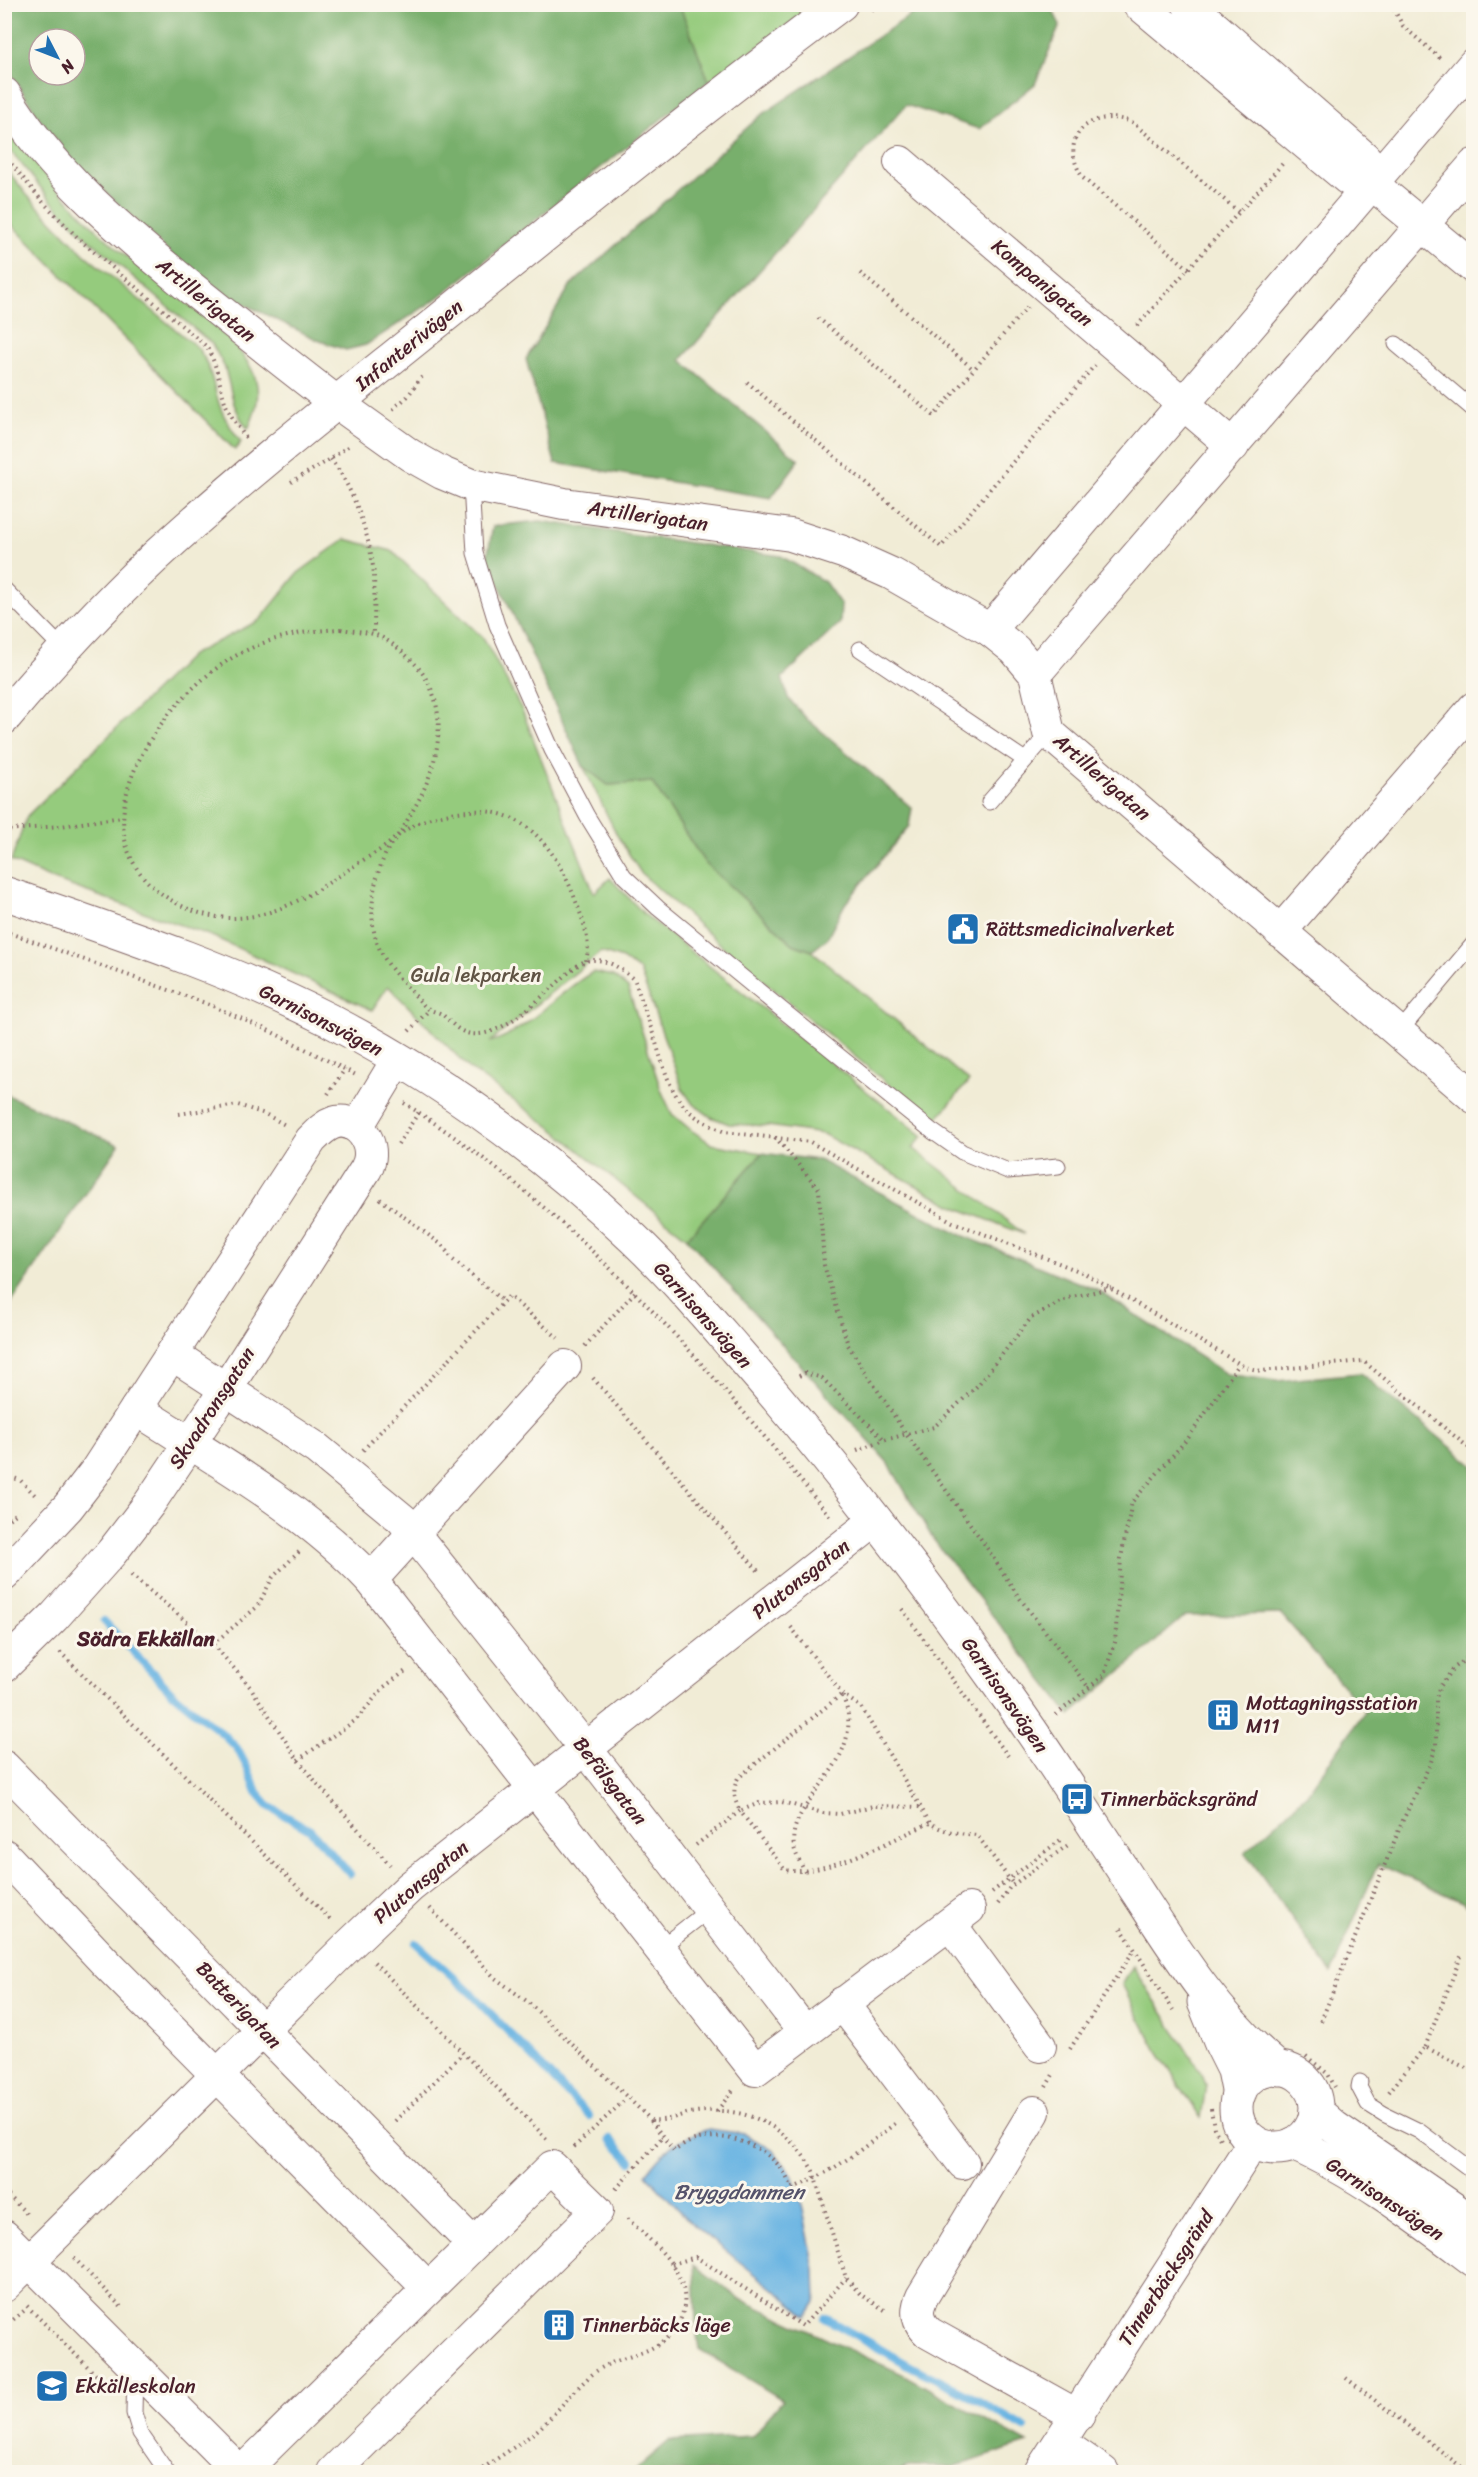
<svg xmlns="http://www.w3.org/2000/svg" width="1478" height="2477" font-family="Sriracha,sans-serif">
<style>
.green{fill:#95cb7d;stroke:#707554;stroke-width:1.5}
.forest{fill:#78af6c;stroke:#61674c;stroke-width:1.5;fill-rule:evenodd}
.water{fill:#69b4e2;stroke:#5a6a86;stroke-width:1.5}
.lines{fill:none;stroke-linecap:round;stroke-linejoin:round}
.stream{stroke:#69b4e2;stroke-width:8}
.service-casing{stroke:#846767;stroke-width:17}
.minor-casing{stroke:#846767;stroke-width:34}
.tertiary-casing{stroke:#846767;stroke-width:35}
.path{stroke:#846767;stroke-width:4;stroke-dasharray:1.5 4.5;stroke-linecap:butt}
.service{stroke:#fff;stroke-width:15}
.minor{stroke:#fff;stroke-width:32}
.tertiary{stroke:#fff;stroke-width:33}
.labels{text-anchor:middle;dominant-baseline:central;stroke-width:6;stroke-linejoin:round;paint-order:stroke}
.street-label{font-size:20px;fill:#4a1f2b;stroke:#fbf7ec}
.poi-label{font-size:20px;fill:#4a1f2b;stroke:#fbf7ec;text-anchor:start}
.park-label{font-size:20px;fill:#605344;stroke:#fbf7ec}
.neighbourhood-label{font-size:21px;font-weight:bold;fill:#4a1f2b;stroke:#fbf7ec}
.water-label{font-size:21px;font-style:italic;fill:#55536b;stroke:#fbf7ec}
</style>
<rect width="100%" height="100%" fill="#fbf7ec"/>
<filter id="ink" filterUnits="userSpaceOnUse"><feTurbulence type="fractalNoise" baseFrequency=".0167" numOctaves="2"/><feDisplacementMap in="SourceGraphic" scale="12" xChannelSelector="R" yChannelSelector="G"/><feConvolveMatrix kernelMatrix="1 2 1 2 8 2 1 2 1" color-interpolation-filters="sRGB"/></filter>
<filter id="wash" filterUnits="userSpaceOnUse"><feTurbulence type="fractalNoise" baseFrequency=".008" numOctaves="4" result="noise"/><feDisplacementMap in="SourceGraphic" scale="24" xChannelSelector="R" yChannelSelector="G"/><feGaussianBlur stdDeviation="1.35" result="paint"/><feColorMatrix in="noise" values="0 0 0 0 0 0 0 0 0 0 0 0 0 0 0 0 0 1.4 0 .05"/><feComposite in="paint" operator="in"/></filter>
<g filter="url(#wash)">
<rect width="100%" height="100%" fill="#f1ecd6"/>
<g class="green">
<path d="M679,5H818L709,81Z"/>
<path d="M4,124C40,168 75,212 118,249C156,283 227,325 251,368C262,388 258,408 248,429L241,419L234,404L225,368L212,344L85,236L54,204L5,144Z"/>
<path d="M5,167L27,195L84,254L198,348C212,367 213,388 221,409C226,422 233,431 241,442L235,450L5,218Z"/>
<path d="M345,539L392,551L484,639L522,710L594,893L610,878L644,914L923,1136L913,1148L1024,1234L955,1207L823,1134L768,1126L729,1124L711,1117L692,1103L682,1088L640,971L622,959L601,952L490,1042C528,1032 558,991 593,972L613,976L628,988L661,1090L672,1114L691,1130L712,1144L762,1153L687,1238L553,1129L470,1069L388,986L372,1010L214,937L54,880L11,861L27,816L191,655L260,620L298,573Z"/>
<path d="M583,766L608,785L652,782L705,863L793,944L812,951L969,1081L934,1122L730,953L641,873L618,837Z"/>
<path d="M1133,1966L1203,2076L1206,2085L1201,2118L1156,2049L1122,1984Z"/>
</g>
<g class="forest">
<path d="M679,4L709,81L438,298L366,345L346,350L320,341L234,299L175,258L76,164L41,121L5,64V5ZM39,39H75V75H39Z"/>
<path d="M927,4L1050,5L1060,25L1035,84L979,129L906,105L681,360L799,460L771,498L555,463L526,359L570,286L760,116Z"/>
<path d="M540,521L781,556L825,582L841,605L840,623L782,678L788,698L807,719L912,808L909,826L845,904L827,939L812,951L793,944L705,863L652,782L608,785L583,766L487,558L493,526Z"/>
<path d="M5,1094L119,1145L5,1312Z"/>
<path d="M762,1153L819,1160L952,1231L1099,1291L1226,1374L1276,1381L1360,1373L1473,1465V1910L1462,1902L1378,1864L1331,1973L1245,1852L1307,1794L1365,1711L1281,1614L1185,1616L1070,1715L933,1539L889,1464L687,1238Z"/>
<path d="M694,2265L740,2299L902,2374L1028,2443L953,2467H909L896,2472H633L669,2441L752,2436L783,2400L699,2349C694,2321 696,2293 694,2265Z"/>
</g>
<path class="water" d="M709,2129L745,2134L774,2151L792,2174L801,2200L815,2269L816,2302L807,2316L690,2222L646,2174C664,2148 679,2138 709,2129Z"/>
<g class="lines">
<g class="stream">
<path d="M104,1621L171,1692L223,1734L237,1748L248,1769L257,1792L270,1807L310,1830L350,1874"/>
<path d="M416,1943L472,1994L589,2116"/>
<path d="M610,2139L631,2161"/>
<path d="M825,2318L914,2368L965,2393L1025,2428"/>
</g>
</g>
</g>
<g filter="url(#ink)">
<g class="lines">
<g class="service-casing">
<g id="service">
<path d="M1396,344L1474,410"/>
<path d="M471,485L475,553L497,625L552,750L587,816L624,876L658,908L781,1009L932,1131L962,1152L1008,1171L1058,1166"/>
<path d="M4,589L64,650"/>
<path d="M860,649L1025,760"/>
<path d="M989,802L1049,733"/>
<path d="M1399,1032L1474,943"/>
<path d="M660,1948L710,1909"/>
<path d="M1360,2082L1359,2087L1368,2104L1384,2114L1419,2131L1474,2172"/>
<path d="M135,2369L134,2413L140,2433L167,2472"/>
</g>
</g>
<g class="minor-casing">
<g id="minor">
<path d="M1139,4L1348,179L1371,183L1365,158L1188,4"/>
<path d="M900,162L1233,446"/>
<path d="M1371,183L1474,268"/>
<path d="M337,403L410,455L442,473L471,485L564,504L791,535L843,552L892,574L990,630L1015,650L1035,674L1049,733L1474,1097"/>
<path d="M990,630L1474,64"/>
<path d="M1035,674L1474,165"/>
<path d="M1280,932L1474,708"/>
<path d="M357,1127L398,1059"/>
<path d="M172,1354L316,1448L402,1519L604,1772L804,2031"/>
<path d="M136,1409C218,1461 304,1509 371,1580L755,2070L969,1909"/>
<path d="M4,1575L68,1507L95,1472L311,1140C318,1133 324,1126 333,1123C353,1116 371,1136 370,1155C370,1160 368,1165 366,1169L226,1389L149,1504L112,1552L54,1617L4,1666"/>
<path d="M371,1580L565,1366"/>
<path d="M4,1767L473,2244"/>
<path d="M4,1855L106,1963L428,2288"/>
<path d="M950,1924L1040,2046"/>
<path d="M842,2003L963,2163"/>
<path d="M1034,2112L922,2297C915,2312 917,2322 929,2333L1078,2416"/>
<path d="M4,2236L240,2472"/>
<path d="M4,2286L347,1947L410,1887L876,1520"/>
<path d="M1061,2443L1103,2472"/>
<path d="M242,2472L552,2167L597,2211L333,2472"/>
<path d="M1040,2472L1254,2141"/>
</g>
</g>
<g class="tertiary-casing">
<g id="tertiary">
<path d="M4,94C50,171 118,228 186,284C236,324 286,364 337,403"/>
<path d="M4,718C51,662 103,606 156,556C244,475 339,401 432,326C567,217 702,108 841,4"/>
<path d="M4,893C114,931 225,967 329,1020C440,1078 542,1152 633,1238C670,1273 703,1312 736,1350C834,1462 925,1581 1011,1702C1056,1765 1097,1831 1140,1896C1180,1958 1221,2022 1279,2069"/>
<path d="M1204,2002L1221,2044L1234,2070L1239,2095"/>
<circle cx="1276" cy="2108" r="40"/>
<path d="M1316,2111L1334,2127L1474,2223"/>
<path d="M1293,2144C1358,2172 1418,2218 1474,2260"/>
</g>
</g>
<g class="path">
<path d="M1391,4L1403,26L1441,59"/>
<path d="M871,10L878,4"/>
<path d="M4,155L43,202L81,241L206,346C218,365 219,385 226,405C231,417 239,428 246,438"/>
<path d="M1189,269L1083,178C1056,137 1090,107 1132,122L1239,212"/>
<path d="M860,273L973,369"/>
<path d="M818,318L934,416L1027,307"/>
<path d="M1137,326L1284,162"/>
<path d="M747,382L941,547L1095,365"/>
<path d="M393,409L407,397L424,374"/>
<path d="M331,459C353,487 372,541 374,577C375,596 374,615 374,634"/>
<path d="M291,482L331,459L348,446"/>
<path d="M341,629C351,631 363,631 373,634C387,638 398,648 408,657C455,699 441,764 412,812C407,820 403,830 397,836C386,848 367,857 354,866C301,902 246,938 180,905C65,846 148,714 224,663C260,639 299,631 341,629Z"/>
<path d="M4,830L61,826L122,817"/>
<path d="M4,931L208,1004L272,1032L356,1075"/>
<path d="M586,961C591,942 584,923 577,904C559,855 529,807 469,811C445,812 415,820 397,837C384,849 374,882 373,899C369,941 383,962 411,991C417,997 423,1007 431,1010C435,1012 439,1012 443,1015C450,1021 456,1029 464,1032C494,1044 533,1004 554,986C563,978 575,965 586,961C604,956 623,969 635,981C642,1002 650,1024 657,1046C671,1092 678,1113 725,1132L810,1142L953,1222L1084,1273L1245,1367L1261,1371L1363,1361L1474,1452"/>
<path d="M409,1031L429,1010"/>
<path d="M4,1055L8,1058"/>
<path d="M328,1094L345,1069"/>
<path d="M404,1103C574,1211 706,1362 831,1518"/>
<path d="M179,1114L238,1105L265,1114L287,1126"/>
<path d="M775,1137L819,1189L824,1265L848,1345L906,1434L983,1542L1018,1596L1089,1688"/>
<path d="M398,1144L419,1112"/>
<path d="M380,1199L442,1245L453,1260L504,1302"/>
<path d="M585,1346L635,1292"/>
<path d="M799,1376L805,1373L822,1378L885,1440"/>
<path d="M593,1378L760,1573"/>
<path d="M363,1450L509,1296L558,1338"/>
<path d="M857,1450L888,1439L934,1427L977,1386L1031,1318L1068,1298L1111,1288"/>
<path d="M4,1475L20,1480L36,1496"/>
<path d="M4,1522L19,1512"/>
<path d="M131,1575L213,1644L251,1688L298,1760L321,1788L390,1865"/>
<path d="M902,1609L1008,1756"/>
<path d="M791,1627L842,1694L861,1707L930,1823C945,1833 959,1833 977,1835L1013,1884"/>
<path d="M213,1644L257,1607L273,1577L299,1552"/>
<path d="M60,1652L332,1921"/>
<path d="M1056,1715L1104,1675L1115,1642L1121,1558L1132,1502L1189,1437L1239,1364"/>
<path d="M298,1760L356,1720L384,1687L407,1670"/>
<path d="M696,1845L740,1811L785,1870C824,1878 893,1839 930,1823"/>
<path d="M805,1872C801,1864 795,1854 794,1846C786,1804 854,1771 848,1716C848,1709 844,1701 842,1694L738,1778C732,1790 734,1799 740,1811L759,1803L782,1802L823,1813L840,1814L873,1806L920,1807"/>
<path d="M992,1892L1063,1838"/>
<path d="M998,1904L1010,1887L1068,1845"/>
<path d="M430,1908L495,1978L528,2002L651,2120C668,2122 680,2114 696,2112C747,2105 789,2127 813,2171L846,2278L861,2295L888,2312"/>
<path d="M1121,1928L1173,2010"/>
<path d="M374,1962L547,2139"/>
<path d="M1321,2021L1403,1820L1431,1762L1436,1746V1699L1439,1688L1454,1668L1474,1653"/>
<path d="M1425,2047L1462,1954"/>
<path d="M1070,2049L1134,1950"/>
<path d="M1306,2056L1328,2074L1335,2087"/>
<path d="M1046,2087L1054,2073"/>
<path d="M1389,2092L1425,2047L1474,2072"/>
<path d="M1211,2109L1214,2128L1221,2141"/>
<path d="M717,2111L734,2089"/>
<path d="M395,2121L463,2053"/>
<path d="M651,2121L674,2151C680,2147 688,2142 695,2140C724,2131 761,2144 780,2167C785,2173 788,2181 792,2188C832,2174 863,2148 897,2122"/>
<path d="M574,2147L626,2099"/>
<path d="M616,2189L663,2136"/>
<path d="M4,2191L27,2214"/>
<path d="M74,2258L123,2309"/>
<path d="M672,2264L696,2257L803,2326L846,2278"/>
<path d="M27,2306L113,2392"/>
<path d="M4,2327L25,2310"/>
<path d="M1346,2378L1468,2472"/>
<path d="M478,2472C498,2457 521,2444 541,2427C560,2409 575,2388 595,2372C614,2358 638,2357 657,2345C668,2338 676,2330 681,2318C697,2275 653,2244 626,2217"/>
</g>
<use href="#service" class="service"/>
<use href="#minor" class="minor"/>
<use href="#tertiary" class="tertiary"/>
</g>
</g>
<defs>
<g id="civic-square" transform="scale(1.725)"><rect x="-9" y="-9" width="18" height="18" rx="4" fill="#1f6fb2" stroke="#fbf7ec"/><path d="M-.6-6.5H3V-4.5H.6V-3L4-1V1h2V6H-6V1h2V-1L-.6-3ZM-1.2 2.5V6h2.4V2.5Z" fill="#fff"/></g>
<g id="building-square" transform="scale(1.725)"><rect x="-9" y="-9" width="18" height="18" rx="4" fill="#1f6fb2" stroke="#fbf7ec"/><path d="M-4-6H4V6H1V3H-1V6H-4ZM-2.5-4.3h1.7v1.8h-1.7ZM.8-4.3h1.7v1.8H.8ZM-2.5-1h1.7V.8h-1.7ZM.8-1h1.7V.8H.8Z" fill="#fff"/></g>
<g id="bus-square" transform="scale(1.725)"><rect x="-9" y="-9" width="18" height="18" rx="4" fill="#1f6fb2" stroke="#fbf7ec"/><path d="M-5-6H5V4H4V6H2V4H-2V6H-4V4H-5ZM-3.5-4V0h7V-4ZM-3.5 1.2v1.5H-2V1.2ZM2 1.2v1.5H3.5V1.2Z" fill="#fff"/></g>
<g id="school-square" transform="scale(1.725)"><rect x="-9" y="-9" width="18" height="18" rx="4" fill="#1f6fb2" stroke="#fbf7ec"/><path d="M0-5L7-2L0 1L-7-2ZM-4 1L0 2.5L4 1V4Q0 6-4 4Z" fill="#fff"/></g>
</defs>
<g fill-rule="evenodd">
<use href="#civic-square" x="963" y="929"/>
<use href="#building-square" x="1223" y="1715"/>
<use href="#bus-square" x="1077" y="1799"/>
<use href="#building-square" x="559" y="2325"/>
<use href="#school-square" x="52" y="2386"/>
</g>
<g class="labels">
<g class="street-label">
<text transform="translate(1042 283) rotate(40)">Kompanigatan</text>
<text transform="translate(206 300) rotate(39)">Artillerigatan</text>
<text transform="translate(409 345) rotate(-39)">Infanterivägen</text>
<text transform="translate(648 516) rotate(8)">Artillerigatan</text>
<text transform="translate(1102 777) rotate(41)">Artillerigatan</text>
<text transform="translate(321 1020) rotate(27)">Garnisonsvägen</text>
<text transform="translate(703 1315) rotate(48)">Garnisonsvägen</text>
<text transform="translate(212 1408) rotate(-57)">Skvadronsgatan</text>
<text transform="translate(801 1579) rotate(-38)">Plutonsgatan</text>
<text transform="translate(1005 1695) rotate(55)">Garnisonsvägen</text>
<text transform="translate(610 1781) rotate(52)">Befälsgatan</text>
<text transform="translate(421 1882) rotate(-40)">Plutonsgatan</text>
<text transform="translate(239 2005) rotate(46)">Batterigatan</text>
<text transform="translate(1385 2199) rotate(33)">Garnisonsvägen</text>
<text transform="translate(1166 2278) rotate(-57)">Tinnerbäcksgränd</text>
</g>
<g class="poi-label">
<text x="986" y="929">Rättsmedicinalverket</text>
<text x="1246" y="1703">Mottagningsstation<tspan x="1246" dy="23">M11</tspan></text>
<text x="1100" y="1799">Tinnerbäcksgränd</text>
<text x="582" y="2325">Tinnerbäcks läge</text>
<text x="75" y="2386">Ekkälleskolan</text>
</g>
<g class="park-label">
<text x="476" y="975">Gula lekparken</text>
</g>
<g class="neighbourhood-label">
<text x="146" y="1639">Södra Ekkällan</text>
</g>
<g class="water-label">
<text x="739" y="2192">Bryggdammen</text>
</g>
</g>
<rect width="1478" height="2477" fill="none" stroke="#fbf7ec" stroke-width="24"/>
<g transform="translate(57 57) rotate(132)"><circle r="28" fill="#fbf7ec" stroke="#b4a19f" stroke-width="1.5"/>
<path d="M0-4.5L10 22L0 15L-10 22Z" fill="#1f6fb2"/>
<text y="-9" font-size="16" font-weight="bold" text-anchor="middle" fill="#4a1f2b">N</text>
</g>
</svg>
